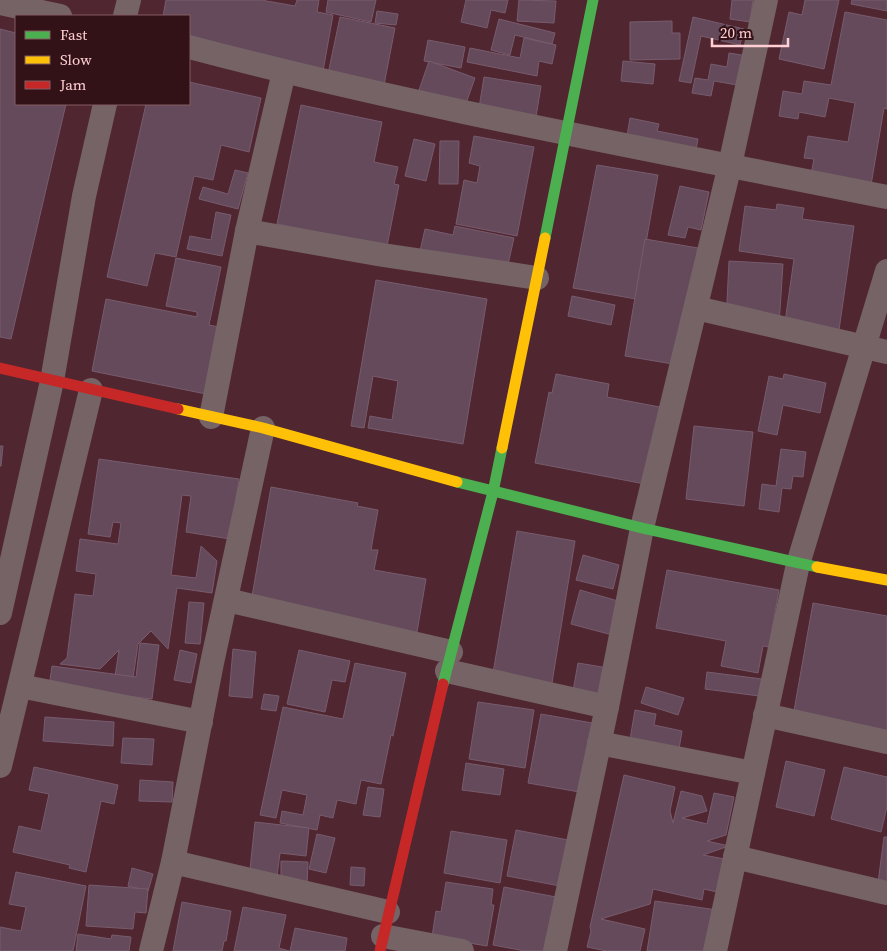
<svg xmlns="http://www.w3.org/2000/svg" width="887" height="951" font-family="'Source Serif 4',serif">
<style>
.building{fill:#654a5b;stroke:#775c6e}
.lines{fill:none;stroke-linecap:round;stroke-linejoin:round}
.street{stroke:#756366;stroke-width:24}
.fast{stroke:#4caf50;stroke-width:11}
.slow{stroke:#ffc107;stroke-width:11}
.jam{stroke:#c62828;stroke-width:11}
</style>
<rect width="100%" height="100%" fill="#502630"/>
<g class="building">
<path d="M166,0H261L295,6L297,0H319L317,12L333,15L323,71L189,46V16H163Z"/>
<path d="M328,0H376L371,22L326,12Z"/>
<path d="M466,0H508L505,13L491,10L487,28L461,22Z"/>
<path d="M519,0L556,1L554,23L517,21Z"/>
<path d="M732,0H753L750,22L730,19Z"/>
<path d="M805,0H839L824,69L779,59L789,12L802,15Z"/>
<path d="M852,0H887V11L851,4Z"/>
<path d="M377,11L398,14L396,25L375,23Z"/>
<path d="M845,12L887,20V109L884,108L870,191L810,180L814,159L804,158L808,136L848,142L855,103L829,98L825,117L799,112L798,119L779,116L783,91L802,94L804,81L831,85Z"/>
<path d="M340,17L395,28L384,85L328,74Z"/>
<path d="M693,17L744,29L740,45L701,36L691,83L679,81Z"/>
<path d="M499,19L555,33L552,44L515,35L510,55L491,50Z"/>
<path d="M672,21V33H680V59L630,60V22Z"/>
<path d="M0,29L16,33V104H66L11,339L0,337Z"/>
<path d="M524,38L556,45L552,64L539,61L537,76L467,62L470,48L520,58Z"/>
<path d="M428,40L465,47L461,68L424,61Z"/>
<path d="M729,53L748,56L743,86L714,81L711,96L692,93L695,78L708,80L711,64L727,67Z"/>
<path d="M429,61L475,78L464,109L418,93Z"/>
<path d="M623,61L655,64L653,84L621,81Z"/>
<path d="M484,77L541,86L536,117L479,108Z"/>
<path d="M189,82L261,98L249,152L221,145L213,180L194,176L176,257L155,253L147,286L107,277L146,104H189Z"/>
<path d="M301,105L382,122L374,162L398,167L394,184L399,185L387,246L277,224Z"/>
<path d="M630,118L659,124L657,131L698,139L695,155L626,142Z"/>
<path d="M474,136L534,147L517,236L456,224L464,180L477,183L480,166L469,163Z"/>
<path d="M414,139L435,144L426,181L405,176Z"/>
<path d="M440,141H459L458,184H439Z"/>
<path d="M597,165L658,175L636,299L573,288Z"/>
<path d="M235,170L248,173L238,209L199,199L203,187L228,194Z"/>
<path d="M680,186L709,192L701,230L688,227L685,238L668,235Z"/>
<path d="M777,204L804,208L802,219L854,226L838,337L784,329L794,259L739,251L745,206L776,210Z"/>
<path d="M216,212L231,215L222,256L187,249L190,236L211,240Z"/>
<path d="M455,226L514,238L507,269L420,251L425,229L453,235Z"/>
<path d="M645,239L698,248L679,365L625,356Z"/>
<path d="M176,258L221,267L209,325L219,327L206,394L92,371L106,299L197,317V312L166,306Z"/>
<path d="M729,261L783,264L779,325L726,322Z"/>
<path d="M376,280L487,299L463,444L368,428L370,416L392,420L398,381L373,376L364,428L351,426Z"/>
<path d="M572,296L615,305L611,325L568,316Z"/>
<path d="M556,374L609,384L607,397L665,408L650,485L535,463L549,392L552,393Z"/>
<path d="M784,374L826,383L820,413L783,405L777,435L758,431L769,376L783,379Z"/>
<path d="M694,426L753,432L744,506L686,499Z"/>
<path d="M0,446H3L1,466H0Z"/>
<path d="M781,449L806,452L803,477L793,476L791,489L782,488L779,512L759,509L762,484L776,486Z"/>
<path d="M99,459L239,479L230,539L186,532L191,496L182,495L171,575L196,578L201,546L217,561L212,593L177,588L168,649L151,631L138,644L133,678L115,676L119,650L100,669L60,664L67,658L75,594L93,596L96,574L76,571L80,539L118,544L121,523L113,522L110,537L88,534Z"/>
<path d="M271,487L358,503L357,506L378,510L371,550H378L374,570L426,579L416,638L251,602Z"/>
<path d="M517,531L575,541L551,689L492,679Z"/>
<path d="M583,555L619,565L613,589L576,580Z"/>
<path d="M667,570L779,590L769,647L763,646L758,673L721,666L726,641L656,628Z"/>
<path d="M580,590L625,603L616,636L571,624Z"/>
<path d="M189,602L204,603L200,644L185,643Z"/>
<path d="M813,603L887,616V740L792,722Z"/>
<path d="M140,643L159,645L152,699L49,687L52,666L136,677Z"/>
<path d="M233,649L256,652L252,698L229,696Z"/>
<path d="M180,650L197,654L191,683L174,680Z"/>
<path d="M299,650L350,661L345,682L332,680L325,712L287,704Z"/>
<path d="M355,663L406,673L393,736L391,735L381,784L361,780L356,804L337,800L333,818L320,815L317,830L280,823L282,811L303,815L307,795L282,790L276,818L260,815L283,707L343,719Z"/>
<path d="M578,663L608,668L603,695L573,691Z"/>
<path d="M707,672L762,679L759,696L705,689Z"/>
<path d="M646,687L684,698L678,715L641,703Z"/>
<path d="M264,694L279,696L276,711L261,709Z"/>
<path d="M478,702L534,710L525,768L469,759Z"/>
<path d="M635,710L656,714L654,725L682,731L678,755L629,745Z"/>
<path d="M541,714L598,724L585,793L528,783Z"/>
<path d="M45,717L114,722L113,746L43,741Z"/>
<path d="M123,738L154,739L152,765L121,763Z"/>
<path d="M786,761L825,770L814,816L776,807Z"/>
<path d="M466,763L504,769L500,795L462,790Z"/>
<path d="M34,767L118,785L114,804L101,801L86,872L69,868L70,865L13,852L19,826L41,831L49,794L29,790Z"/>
<path d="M844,767L887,777V807L881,832L831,819Z"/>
<path d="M624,775L675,787L670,811L673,823L681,791L702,796L707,811L682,818L707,824L714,793L734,797L726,835L707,841L729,846L703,855L725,859L717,892L704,889L702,900L653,889L650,904L601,919L645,929L640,951H607L587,947L591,931L590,927Z"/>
<path d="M140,780L173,782L172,802L139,801Z"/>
<path d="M368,787L384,789L380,817L363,815Z"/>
<path d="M255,822L309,828L306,856L280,853L275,891L248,888Z"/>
<path d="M516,830L568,840L560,886L507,876Z"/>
<path d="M451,831L507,840L500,883L444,873Z"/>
<path d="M317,834L335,838L326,873L309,869Z"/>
<path d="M884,837H887V900L876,898Z"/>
<path d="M281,861L308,862L307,886L281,885Z"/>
<path d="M351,867L365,868L364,886L350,885Z"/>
<path d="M132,868L153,874L148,891L128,886Z"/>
<path d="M16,872L86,886L73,951H0V927L21,931L26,907L9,904Z"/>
<path d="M446,882L493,889L491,905H494L487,946L469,943H431L436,911L441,912Z"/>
<path d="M89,885L148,889L146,913L135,912L133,929L86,926Z"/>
<path d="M504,887L556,897L545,951H525L493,945Z"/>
<path d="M655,901L717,910L710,951H647Z"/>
<path d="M182,902L231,911L226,941H224L222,951H173Z"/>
<path d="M243,907L286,915L279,948L289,951H234Z"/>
<path d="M295,928L347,938L345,951H290Z"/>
<path d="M78,934L111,939L112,935L131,937L129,951H76Z"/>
</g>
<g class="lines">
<g class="street">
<path d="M0,3L60,16"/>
<path d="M125,16L129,0"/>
<path d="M189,47C419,108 654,150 887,197"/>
<path d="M284,72L247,231L383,255L537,278"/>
<path d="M696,308L887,352"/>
<path d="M211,417L247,231"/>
<path d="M227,600L451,652"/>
<path d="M0,613L52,381L84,196L105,104"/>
<path d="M447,671L607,707"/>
<path d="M20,686L201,722"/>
<path d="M765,715L887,742"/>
<path d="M599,743L753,773"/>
<path d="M0,766L91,390"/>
<path d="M735,857L887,893"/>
<path d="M173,862L388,912"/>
<path d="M383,936L462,951"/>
<path d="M151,951L173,862L212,663L263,428"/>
<path d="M555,951L607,707L642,528L730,165L766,0"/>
<path d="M715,951L798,564L887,271"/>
</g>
<g class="fast">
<path d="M545,238L593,0"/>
<path d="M457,482L642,528L817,567"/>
<path d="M443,684L493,492L502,448"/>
</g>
<g class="slow">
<path d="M178,409L263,428L457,482"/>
<path d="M502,448L545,238"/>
<path d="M817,567L887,580"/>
</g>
<g class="jam">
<path d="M0,368L178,409"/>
<path d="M380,951L443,684"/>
</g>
</g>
<rect x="15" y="15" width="175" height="90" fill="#321117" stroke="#845d62"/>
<rect x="25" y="31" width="25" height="8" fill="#4caf50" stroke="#845d62"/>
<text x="60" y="40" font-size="15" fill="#ffcfd3">Fast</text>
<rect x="25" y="56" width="25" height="8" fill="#ffc107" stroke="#845d62"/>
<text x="60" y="65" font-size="15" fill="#ffcfd3">Slow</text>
<rect x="25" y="81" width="25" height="8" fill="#c62828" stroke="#845d62"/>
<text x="60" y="90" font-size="15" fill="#ffcfd3">Jam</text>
<path d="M712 38v8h76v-8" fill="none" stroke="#ffcfd3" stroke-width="2.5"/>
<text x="720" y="38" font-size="15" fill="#ffcfd3" stroke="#321117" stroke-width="4" paint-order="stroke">20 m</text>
</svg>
